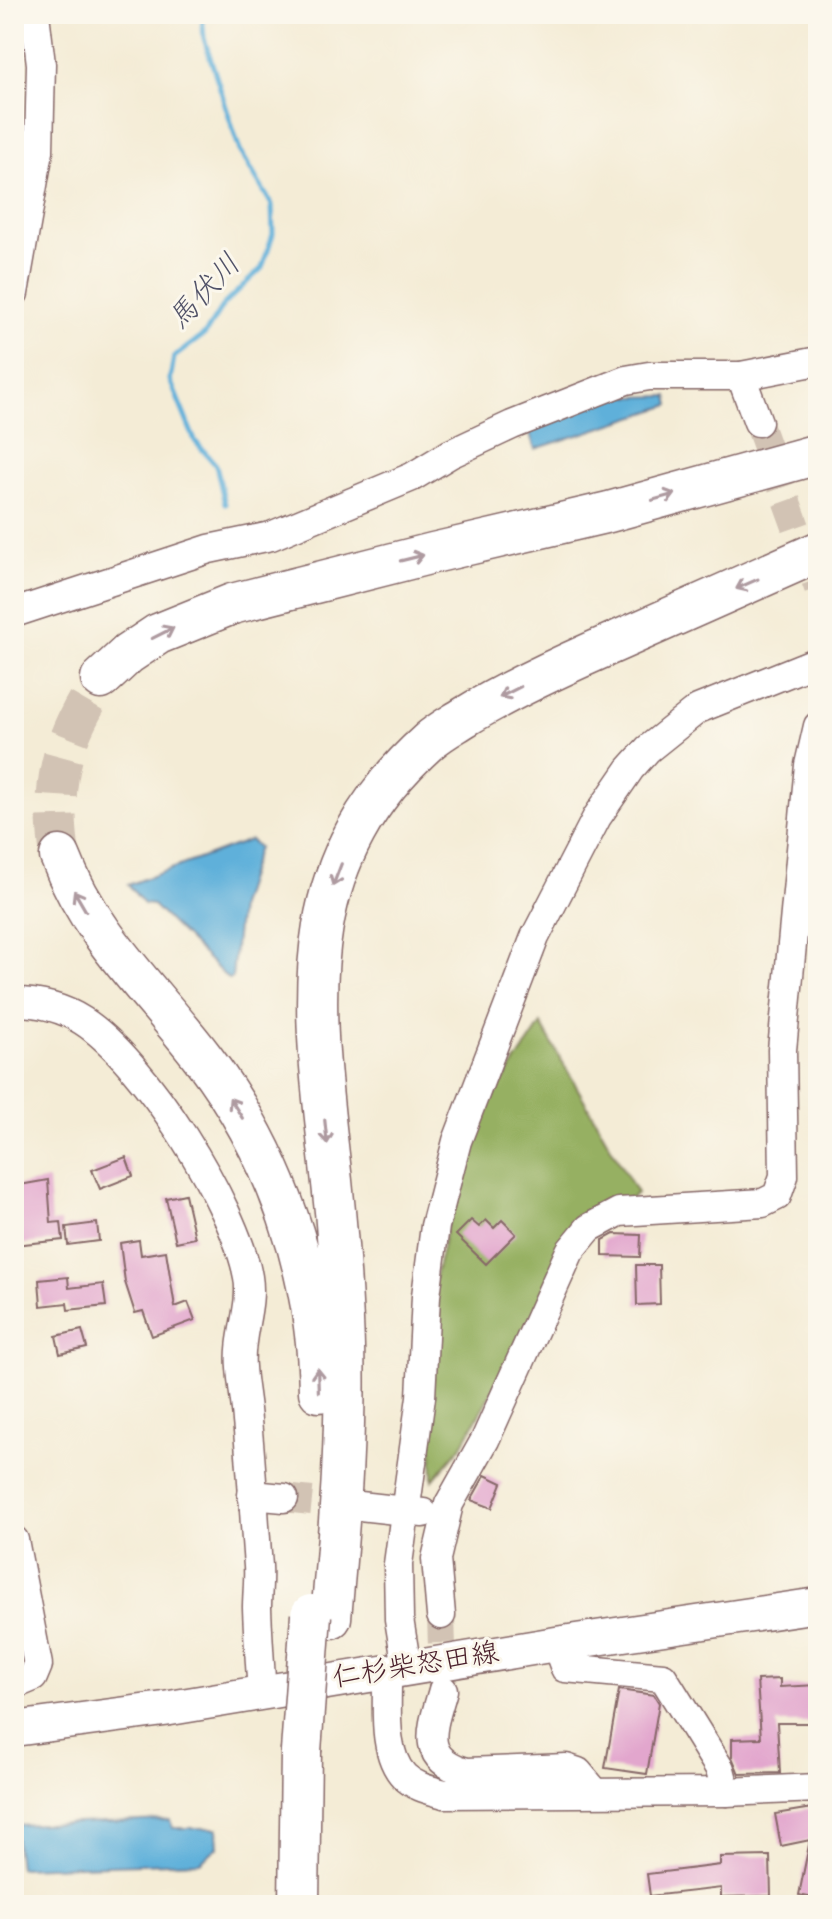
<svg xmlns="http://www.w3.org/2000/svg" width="832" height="1919" font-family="'Indie Flower','Klee One',sans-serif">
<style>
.forest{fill:#96b062;stroke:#706846;stroke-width:2}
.water{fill:#5fb0da;stroke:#546882;stroke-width:2}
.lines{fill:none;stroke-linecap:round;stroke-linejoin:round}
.stream{stroke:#5fb0da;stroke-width:5}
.building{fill:#e2a6cd}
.minor-tunnel{stroke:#d2c3b4;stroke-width:28;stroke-dasharray:28 14;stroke-linecap:butt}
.highway-tunnel{stroke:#d2c3b4;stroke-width:40;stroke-dasharray:40 20;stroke-linecap:butt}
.minor-casing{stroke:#866767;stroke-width:31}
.major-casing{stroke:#866767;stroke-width:37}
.highway-casing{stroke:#866767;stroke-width:43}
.minor{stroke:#fff;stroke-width:28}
.major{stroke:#fff;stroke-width:34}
.highway{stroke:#fff;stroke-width:40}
.highway-bridge-casing{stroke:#866767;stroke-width:43;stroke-linecap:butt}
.highway-bridge{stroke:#fff;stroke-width:40}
.oneway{stroke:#ae9aa0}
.labels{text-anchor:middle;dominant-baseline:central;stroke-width:6;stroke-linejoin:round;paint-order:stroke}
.street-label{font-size:28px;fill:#4a1f2b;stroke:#fbf7ec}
.water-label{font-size:30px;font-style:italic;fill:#515268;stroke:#fbf7ec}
</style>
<rect width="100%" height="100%" fill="#fbf7ec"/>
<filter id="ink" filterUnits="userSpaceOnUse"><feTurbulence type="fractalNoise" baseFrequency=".0125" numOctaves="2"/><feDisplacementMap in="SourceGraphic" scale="16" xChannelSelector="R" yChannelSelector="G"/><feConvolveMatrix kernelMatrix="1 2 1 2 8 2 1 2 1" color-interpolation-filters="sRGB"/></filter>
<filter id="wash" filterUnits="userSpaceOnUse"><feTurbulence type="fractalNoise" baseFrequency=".006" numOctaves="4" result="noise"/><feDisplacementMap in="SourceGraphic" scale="32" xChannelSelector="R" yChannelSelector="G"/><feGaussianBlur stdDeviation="1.8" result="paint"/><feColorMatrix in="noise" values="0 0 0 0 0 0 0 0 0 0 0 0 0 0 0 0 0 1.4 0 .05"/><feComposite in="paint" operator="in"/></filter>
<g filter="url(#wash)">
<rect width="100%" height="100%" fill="#f4ecd6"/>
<path class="forest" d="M541,1024L637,1193L570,1251L461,1447L433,1480L428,1307L469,1132Z"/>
<g class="water">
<path d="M628,388L630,397L668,396L670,405L535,449L528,428Z"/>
<path d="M250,840L258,847L239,906L232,978L228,979L153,905L144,904L128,885Z"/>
<path d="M170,1820L173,1828H217L218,1847L200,1862L19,1868L14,1825Z"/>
</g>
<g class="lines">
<path class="stream" d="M202,14L204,38L240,151L272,205L273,234L262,268L223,305L205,334L174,357L170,380L195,441L216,465L225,504"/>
</g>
<g id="blocks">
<g class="building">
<path d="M126,1157L133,1176L100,1189L92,1170Z"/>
<path d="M48,1180L51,1223L61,1222L63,1240L14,1245V1186Z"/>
<path d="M185,1194L195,1238L176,1242L166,1198Z"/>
<path d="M471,1220L479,1227L486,1220L494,1228L502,1220L516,1234L486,1264L456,1235Z"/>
<path d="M97,1223L99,1241L68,1245L66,1227Z"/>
<path d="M614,1234L641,1235L640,1257L603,1256V1240Z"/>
<path d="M139,1240L141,1255L166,1251L175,1307L188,1302L195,1320L152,1336L143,1311L135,1313L125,1282L120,1243Z"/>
<path d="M636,1265H659L660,1304L637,1305Z"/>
<path d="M68,1277L69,1288L103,1284L106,1306L68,1310L67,1303L41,1306L39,1280Z"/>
<path d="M82,1330L87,1348L60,1354L56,1336Z"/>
<path d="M485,1475L502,1483L492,1508L471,1500Z"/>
<path d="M780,1679V1687L818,1685V1723H777L780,1773L739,1774L732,1757V1739L761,1738L757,1680Z"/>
<path d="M619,1690L654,1695L659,1703L647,1774L605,1768Z"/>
<path d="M812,1808V1833L818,1834V1899L799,1895L810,1840L781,1846L775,1814Z"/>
<path d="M770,1856L771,1896L721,1897V1888L650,1896L647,1874L720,1865V1857Z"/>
</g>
</g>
</g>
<g filter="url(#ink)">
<use href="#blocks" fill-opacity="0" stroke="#866767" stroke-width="2"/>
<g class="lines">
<g class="minor-tunnel">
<path d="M758,422L818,588"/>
<path d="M284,1498L359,1506"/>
<path d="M441,1615L443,1681"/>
</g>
<path class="highway-tunnel" d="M60,856C50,783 60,741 101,679"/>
<g class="minor-casing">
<g id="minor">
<path d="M14,293L39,151L41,64L35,14"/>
<path d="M741,376L758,422"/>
<path d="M14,613L209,549L271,536L412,477L450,454L512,425L626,380L649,376H741L818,361"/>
<path d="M14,1002C38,1002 63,1008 83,1021C144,1060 235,1205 248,1277C253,1307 238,1336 241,1367C242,1385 246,1403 247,1421C252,1469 254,1517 258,1566C259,1580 257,1594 257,1608C258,1636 260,1665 262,1693"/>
<path d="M252,1495L284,1498"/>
<path d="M360,1506L423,1513"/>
<path d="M14,1540L38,1665L33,1677L14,1685"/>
<path d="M441,1615L436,1559L449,1504L485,1440L570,1251L589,1228L619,1212L763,1203L777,1196L784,1176L782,1050L809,765L818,726"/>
<path d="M556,1644L565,1668L663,1677L720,1769L726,1792"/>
<path d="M407,1668L399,1619L398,1564L421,1397L426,1296L435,1226L457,1141L535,937L597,817L630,769L648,749L698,709L818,661"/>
<path d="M387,1671C388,1702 381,1752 404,1776C415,1787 430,1790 444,1794L726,1792L818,1788"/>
<path d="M443,1690C433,1726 417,1759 467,1772L566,1768L578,1772L595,1792"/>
</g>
</g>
<g class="major-casing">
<path id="major" d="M14,1729L164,1709L556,1644L818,1605"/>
</g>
<g class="highway-casing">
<g id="highway">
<path d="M101,679L128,654L158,634L232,604L433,553L609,512L818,454"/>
<path d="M60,856C90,936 153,992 203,1058C276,1154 317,1272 319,1392"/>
<path d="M331,1618C340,1519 348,1420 343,1321C340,1262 335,1204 328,1146C310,986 298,859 429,741C439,732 452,725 463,718C505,692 550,671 595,651C670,618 744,585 818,552"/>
<path d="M299,1905L301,1751"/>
</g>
</g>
<use href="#minor" class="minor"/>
<use href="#major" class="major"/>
<use href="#highway" class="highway"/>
<g class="highway-bridge-casing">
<path id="highway-bridge" d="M301,1751L311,1615"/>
</g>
<use href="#highway-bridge" class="highway-bridge"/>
</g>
<defs><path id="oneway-shaft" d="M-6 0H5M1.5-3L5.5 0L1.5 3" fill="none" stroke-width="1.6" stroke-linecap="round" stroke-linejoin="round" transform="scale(2)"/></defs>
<g class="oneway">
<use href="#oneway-shaft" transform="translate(664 497) rotate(-16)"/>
<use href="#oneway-shaft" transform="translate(412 558) rotate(-14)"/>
<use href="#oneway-shaft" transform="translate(747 584) rotate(156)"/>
<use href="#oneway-shaft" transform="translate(163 633) rotate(-27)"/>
<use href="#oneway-shaft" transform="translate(510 692) rotate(153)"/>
<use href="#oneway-shaft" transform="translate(337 875) rotate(111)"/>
<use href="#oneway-shaft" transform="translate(80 901) rotate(-120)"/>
<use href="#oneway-shaft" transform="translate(236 1108) rotate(-122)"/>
<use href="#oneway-shaft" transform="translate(326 1132) rotate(84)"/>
<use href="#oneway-shaft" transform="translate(318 1380) rotate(-92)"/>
</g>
</g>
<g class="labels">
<g class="street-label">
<text transform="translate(416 1667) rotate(-9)">仁杉柴怒田線</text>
</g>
<g class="water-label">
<text transform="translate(206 293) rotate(-47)">馬伏川</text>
</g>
</g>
<rect width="832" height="1919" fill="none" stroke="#fbf7ec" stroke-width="48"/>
</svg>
